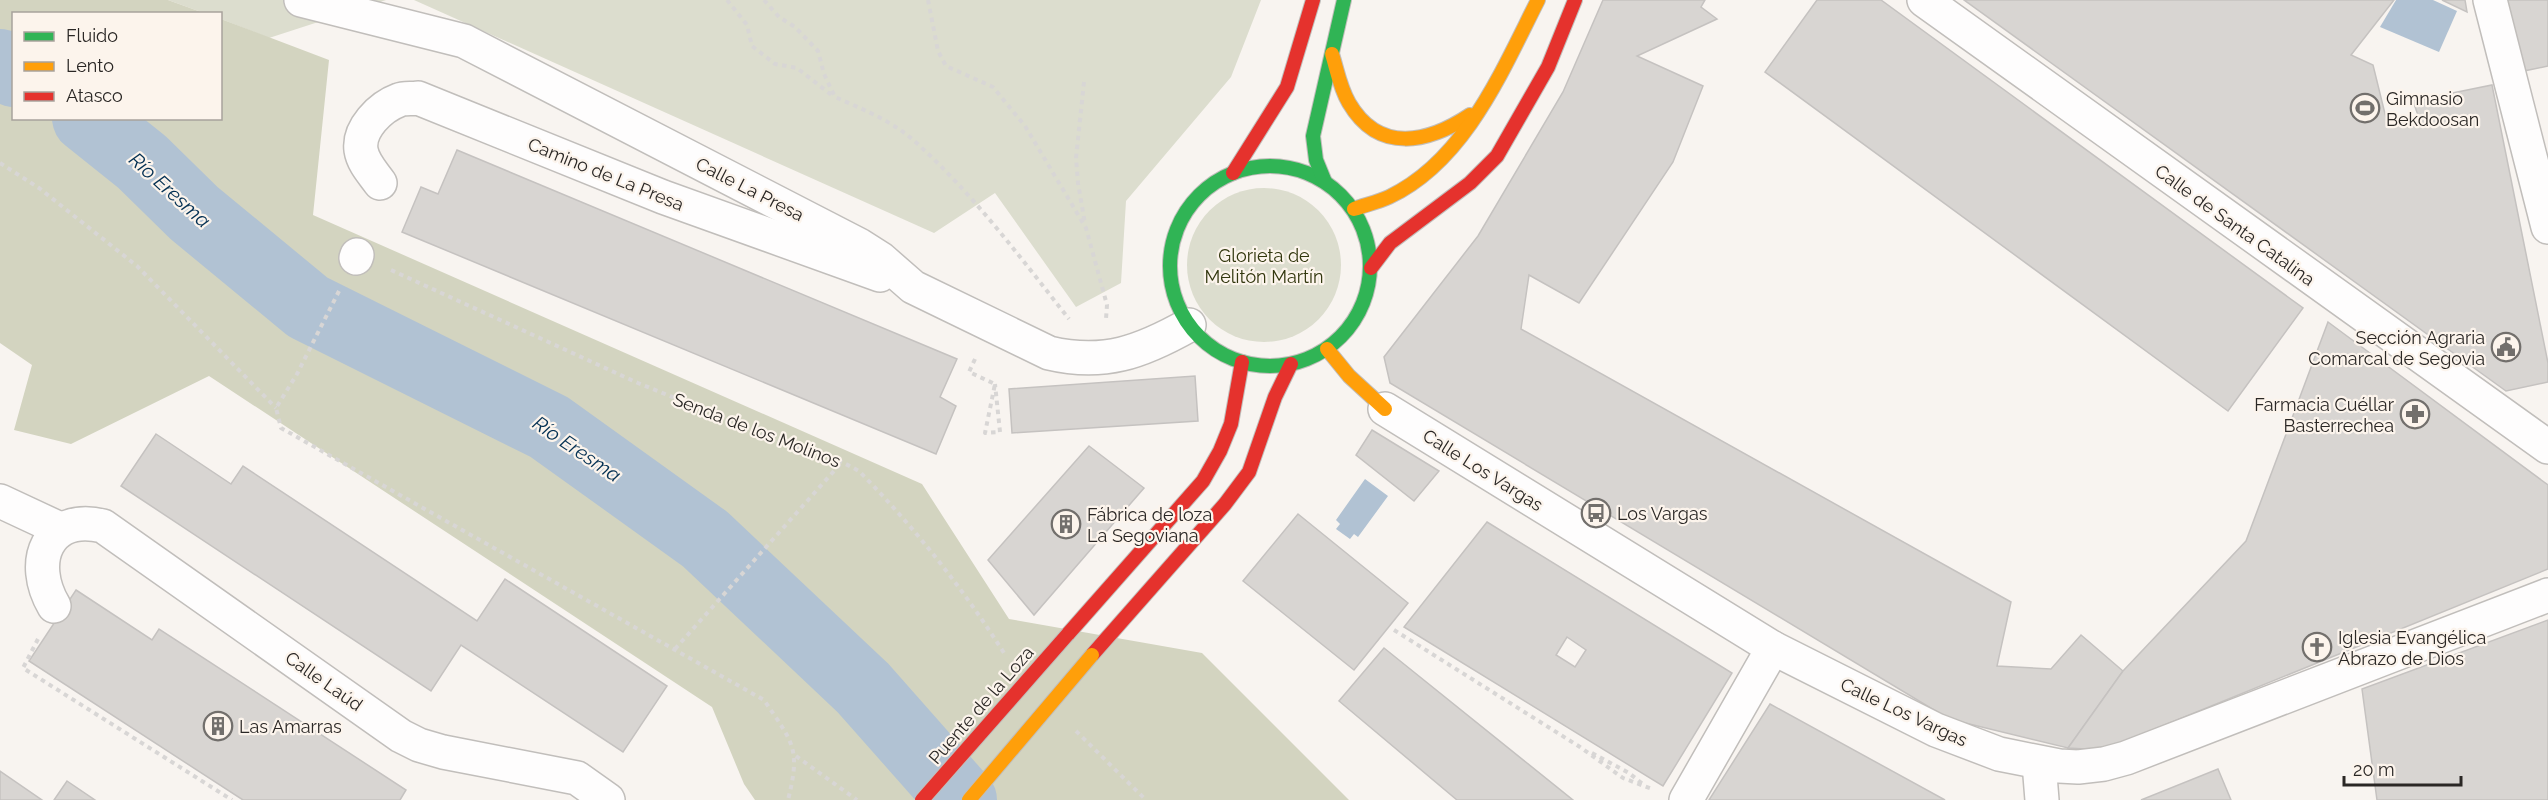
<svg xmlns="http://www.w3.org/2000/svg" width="2548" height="800" font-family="Raleway,sans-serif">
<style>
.green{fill:#dcddce}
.forest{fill:#d3d4c0}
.water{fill:#b1c2d3}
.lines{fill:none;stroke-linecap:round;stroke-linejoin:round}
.river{stroke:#b1c2d3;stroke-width:70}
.building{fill:#d8d5d2;stroke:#c5c2c0;stroke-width:1.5;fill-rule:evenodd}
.street-casing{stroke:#c1bebb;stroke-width:36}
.fast-casing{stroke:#c1bebb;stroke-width:16}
.slow-casing{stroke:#c1bebb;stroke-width:16}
.jam-casing{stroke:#c1bebb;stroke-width:16}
.path{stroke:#d8d6d5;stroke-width:4;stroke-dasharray:4.5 4.5;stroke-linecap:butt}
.street{stroke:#fefdfd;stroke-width:33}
.fast{stroke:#30b455;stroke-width:14}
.slow{stroke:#ff9f0a;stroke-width:14}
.jam{stroke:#e5322d;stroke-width:14}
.slow-bridge-casing{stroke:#c1bebb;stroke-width:16;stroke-linecap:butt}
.jam-bridge-casing{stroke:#c1bebb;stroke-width:16;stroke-linecap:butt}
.slow-bridge{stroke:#ff9f0a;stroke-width:14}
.jam-bridge{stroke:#e5322d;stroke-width:14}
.labels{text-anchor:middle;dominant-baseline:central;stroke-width:4.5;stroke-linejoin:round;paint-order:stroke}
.poi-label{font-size:18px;fill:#2a2725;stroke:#fcf4ec;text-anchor:start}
.street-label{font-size:18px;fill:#2a2725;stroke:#fcf4ec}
.park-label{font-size:18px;fill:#32370e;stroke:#fcf4ec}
.water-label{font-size:20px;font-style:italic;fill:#033053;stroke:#fcf4ec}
</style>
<rect width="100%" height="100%" fill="#f8f4f0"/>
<g class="green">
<path d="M168,0H386L269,38L221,19L220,14L204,13Z"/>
<path d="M414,0H1261L1231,77L1126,201L1121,283L1076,307L995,193L934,233Z"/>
<circle cx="1264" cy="265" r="77"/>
</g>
<path class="forest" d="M0,0H168L204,13L14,14V118H220L221,19L329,60L313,215L922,484L1009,619L1202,653L1349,800H755L744,784L712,707L209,376L71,444L14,430L32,365L0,343Z"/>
<g class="water">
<path d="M2396,0H2433L2457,11L2439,52L2380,27Z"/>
<path d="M1365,479L1388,496L1358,537L1354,534L1350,539L1336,529L1340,524L1336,520Z"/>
</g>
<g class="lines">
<g class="river">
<path d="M0,64L14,72"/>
<path d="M87,118L142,162L194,213L308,307L549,427L705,539L863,688L962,800"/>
</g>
</g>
<g class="building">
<path d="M1603,0H1705L1701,7L1717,19L1637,56L1703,86L1673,162L1579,303L1529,275L1521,329L2011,602L1997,666L2051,669L2081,635L2123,671L2068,748L1949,719L1390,383L1384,357L1478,236L1563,92Z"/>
<path d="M1817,0H1881L2303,308L2228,411L1765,72Z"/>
<path d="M1964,0H2394L2351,55L2373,65L2388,126L2419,118L2413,101L2492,85L2548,363V382L2506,391Z"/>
<path d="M2442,0H2465L2467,12Z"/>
<path d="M2503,0H2548V66L2519,72Z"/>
<path d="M457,150L957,359L940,397L956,406L936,454L402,232L421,187L438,194Z"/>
<path d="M2328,322L2548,485V569L2103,750L2068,748L2123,671L2246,541Z"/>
<path d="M1195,376L1198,421L1012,433L1009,389Z"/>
<path d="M1372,430L1439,471L1414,501L1356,455Z"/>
<path d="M156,434L231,484L243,466L477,621L505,579L667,686L623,752L461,645L431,691L121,486Z"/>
<path d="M1089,446L1144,488L1034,615L988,560Z"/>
<path d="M1298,514L1408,603L1354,670L1243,581Z"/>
<path d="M1487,522L1732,673L1663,786L1404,627ZM1567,637L1586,650L1575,667L1556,655Z"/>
<path d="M76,590L152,640L159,629L406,790L400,800H243L29,661Z"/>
<path d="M2548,620V800H2377L2362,689Z"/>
<path d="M1384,648L1573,800H1457L1339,701Z"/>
<path d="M1770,704L1945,800H1709Z"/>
<path d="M2218,769L2231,800H2141Z"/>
<path d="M0,771L42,800H0Z"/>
<path d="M67,781L95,800H54Z"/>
</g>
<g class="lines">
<g class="street-casing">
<g id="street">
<path d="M301,0L464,41L859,245L881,259L913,287L1049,353C1104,366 1141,352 1189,325"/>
<path d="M1924,0L2548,447"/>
<path d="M2490,0L2548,227"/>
<path d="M380,183C373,173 363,163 361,150C358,129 380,107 399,100C404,98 412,99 418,98L663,197L880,275"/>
<path d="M356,258L357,255"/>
<path d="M1385,409L1773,648L1936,730L1999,754L2059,766L2078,767L2104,764L2126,758L2548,595"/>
<path d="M0,501L60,529"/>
<path d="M54,606C28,562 47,513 103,526L401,736L419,745L443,752L577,778L608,800"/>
<path d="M2039,763L2042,800"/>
<path d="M1686,800L1773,648"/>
</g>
</g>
<g class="fast-casing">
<g id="fast">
<circle cx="1270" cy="266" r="100"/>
<path d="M1325,182L1316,160L1313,136L1344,0"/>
</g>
</g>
<g class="slow-casing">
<g id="slow">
<path d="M1332,54C1337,70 1340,88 1349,103C1379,154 1428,143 1470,115"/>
<path d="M1354,209C1365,205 1378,202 1389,197C1465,161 1502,71 1538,0"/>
<path d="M1327,349L1349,376L1385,409"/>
</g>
</g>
<g class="jam-casing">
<g id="jam">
<path d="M1233,173L1287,87L1313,0"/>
<path d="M1371,268L1390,243L1470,183L1497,156L1548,67L1575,0"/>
<path d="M1068,634L1203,481L1220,451L1231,424L1242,362"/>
<path d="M1092,655L1225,504L1249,472L1275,397L1291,364"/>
</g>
</g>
<g class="path">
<path d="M727,0L747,25L752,46L775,64L797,68L834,97"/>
<path d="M764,0L779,17L795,27L818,51L824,74L835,97C860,108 890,120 912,139C971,191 1020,257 1069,319"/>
<path d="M928,0L938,51L946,66L993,87L1025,126L1086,228L1107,305L1106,319"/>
<path d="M1084,82L1076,158L1078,183L1085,224"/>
<path d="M0,163L39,188L137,266L276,408"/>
<path d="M391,270L638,383L793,446L842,462L859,471C914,527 962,587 1004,653"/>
<path d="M339,291L297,374L276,408L281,428L764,700C793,743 801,748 788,800"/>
<path d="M975,359L969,372L995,384L985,433L1000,432L995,384"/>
<path d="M1394,630L1580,747L1623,778L1652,789"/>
<path d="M38,639L23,668L232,800"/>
<path d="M675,649L842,462"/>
<path d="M1076,731L1146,800"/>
<path d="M1592,753L1629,773L1644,785"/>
<path d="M796,756L857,800"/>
</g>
<use href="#street" class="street"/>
<use href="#fast" class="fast"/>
<use href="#slow" class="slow"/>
<use href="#jam" class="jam"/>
<g class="slow-bridge-casing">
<path id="slow-bridge" d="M969,800L1092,655"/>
</g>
<g class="jam-bridge-casing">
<path id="jam-bridge" d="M922,800L1068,634"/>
</g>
<use href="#slow-bridge" class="slow-bridge"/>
<use href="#jam-bridge" class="jam-bridge"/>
</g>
<defs>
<g id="stadium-ring" transform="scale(1.5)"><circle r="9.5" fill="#fcf4ec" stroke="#726f6c" stroke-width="1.5"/><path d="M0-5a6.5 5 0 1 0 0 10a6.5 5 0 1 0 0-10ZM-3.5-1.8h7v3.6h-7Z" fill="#726f6c"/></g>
<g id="civic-ring" transform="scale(1.5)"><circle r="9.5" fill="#fcf4ec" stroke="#726f6c" stroke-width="1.5"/><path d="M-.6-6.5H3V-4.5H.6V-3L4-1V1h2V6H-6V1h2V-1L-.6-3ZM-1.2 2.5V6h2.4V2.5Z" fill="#726f6c"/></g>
<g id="pharmacy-ring" transform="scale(1.5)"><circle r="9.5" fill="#fcf4ec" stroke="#726f6c" stroke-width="1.5"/><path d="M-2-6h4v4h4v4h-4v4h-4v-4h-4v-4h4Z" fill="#726f6c"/></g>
<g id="bus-ring" transform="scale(1.5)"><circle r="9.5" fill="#fcf4ec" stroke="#726f6c" stroke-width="1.5"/><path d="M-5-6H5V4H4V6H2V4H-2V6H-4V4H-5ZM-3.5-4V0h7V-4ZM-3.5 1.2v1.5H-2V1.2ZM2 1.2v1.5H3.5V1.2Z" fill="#726f6c"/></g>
<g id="building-ring" transform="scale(1.5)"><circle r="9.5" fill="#fcf4ec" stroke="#726f6c" stroke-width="1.5"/><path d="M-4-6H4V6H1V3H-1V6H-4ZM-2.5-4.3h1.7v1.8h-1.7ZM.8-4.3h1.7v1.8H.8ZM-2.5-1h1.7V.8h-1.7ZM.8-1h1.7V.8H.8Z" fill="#726f6c"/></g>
<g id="church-ring" transform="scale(1.5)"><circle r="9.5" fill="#fcf4ec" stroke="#726f6c" stroke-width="1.5"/><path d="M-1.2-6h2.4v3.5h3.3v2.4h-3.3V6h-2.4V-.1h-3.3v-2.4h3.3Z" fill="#726f6c"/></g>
</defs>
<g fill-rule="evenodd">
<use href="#stadium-ring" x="2365" y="108"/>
<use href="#civic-ring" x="2506" y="347"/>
<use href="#pharmacy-ring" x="2415" y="414"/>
<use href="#bus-ring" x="1596" y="513"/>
<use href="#building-ring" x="1066" y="524"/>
<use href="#church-ring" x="2317" y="647"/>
<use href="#building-ring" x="218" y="726"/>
</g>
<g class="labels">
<g class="poi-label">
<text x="2386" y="98">Gimnasio<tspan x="2386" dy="21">Bekdoosan</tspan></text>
<text x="2485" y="337" text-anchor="end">Sección Agraria<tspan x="2485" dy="21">Comarcal de Segovia</tspan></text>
<text x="2394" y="404" text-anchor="end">Farmacia Cuéllar<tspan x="2394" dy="21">Basterrechea</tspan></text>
<text x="1617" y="513">Los Vargas</text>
<text x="1087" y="514">Fábrica de loza<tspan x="1087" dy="21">La Segoviana</tspan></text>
<text x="2338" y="637">Iglesia Evangélica<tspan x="2338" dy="21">Abrazo de Dios</tspan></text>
<text x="239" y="726">Las Amarras</text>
</g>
<g class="street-label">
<text transform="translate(606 174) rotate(22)">Camino de La Presa</text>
<text transform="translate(750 189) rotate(27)">Calle La Presa</text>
<text transform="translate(2235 225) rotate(36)">Calle de Santa Catalina</text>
<text transform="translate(757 430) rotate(21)">Senda de los Molinos</text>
<text transform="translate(1483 470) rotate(32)">Calle Los Vargas</text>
<text transform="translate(324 681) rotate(35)">Calle Laúd</text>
<text transform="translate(981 705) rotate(-49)">Puente de la Loza</text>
<text transform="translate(1904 712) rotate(25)">Calle Los Vargas</text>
</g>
<g class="park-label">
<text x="1264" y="255">Glorieta de<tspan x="1264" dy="21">Melitón Martín</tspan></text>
</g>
<g class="water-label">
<text transform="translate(170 190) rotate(42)">Río Eresma</text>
<text transform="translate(577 449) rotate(34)">Río Eresma</text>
</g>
</g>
<rect x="12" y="12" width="210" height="108" fill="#fcf4ec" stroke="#a8a29c" stroke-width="1.5"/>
<rect x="24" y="32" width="30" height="9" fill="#30b455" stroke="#a8a29c" stroke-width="1.5"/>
<text x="66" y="42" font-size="18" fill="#2a2725">Fluido</text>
<rect x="24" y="62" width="30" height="9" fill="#ff9f0a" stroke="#a8a29c" stroke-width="1.5"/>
<text x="66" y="72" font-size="18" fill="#2a2725">Lento</text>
<rect x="24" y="92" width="30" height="9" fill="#e5322d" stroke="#a8a29c" stroke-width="1.5"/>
<text x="66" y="102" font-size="18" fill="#2a2725">Atasco</text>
<path d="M2344 776v9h117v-9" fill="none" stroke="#2a2725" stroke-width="3"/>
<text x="2353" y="776" font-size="18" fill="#2a2725" stroke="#fcf4ec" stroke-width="4.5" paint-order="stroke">20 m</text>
</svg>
